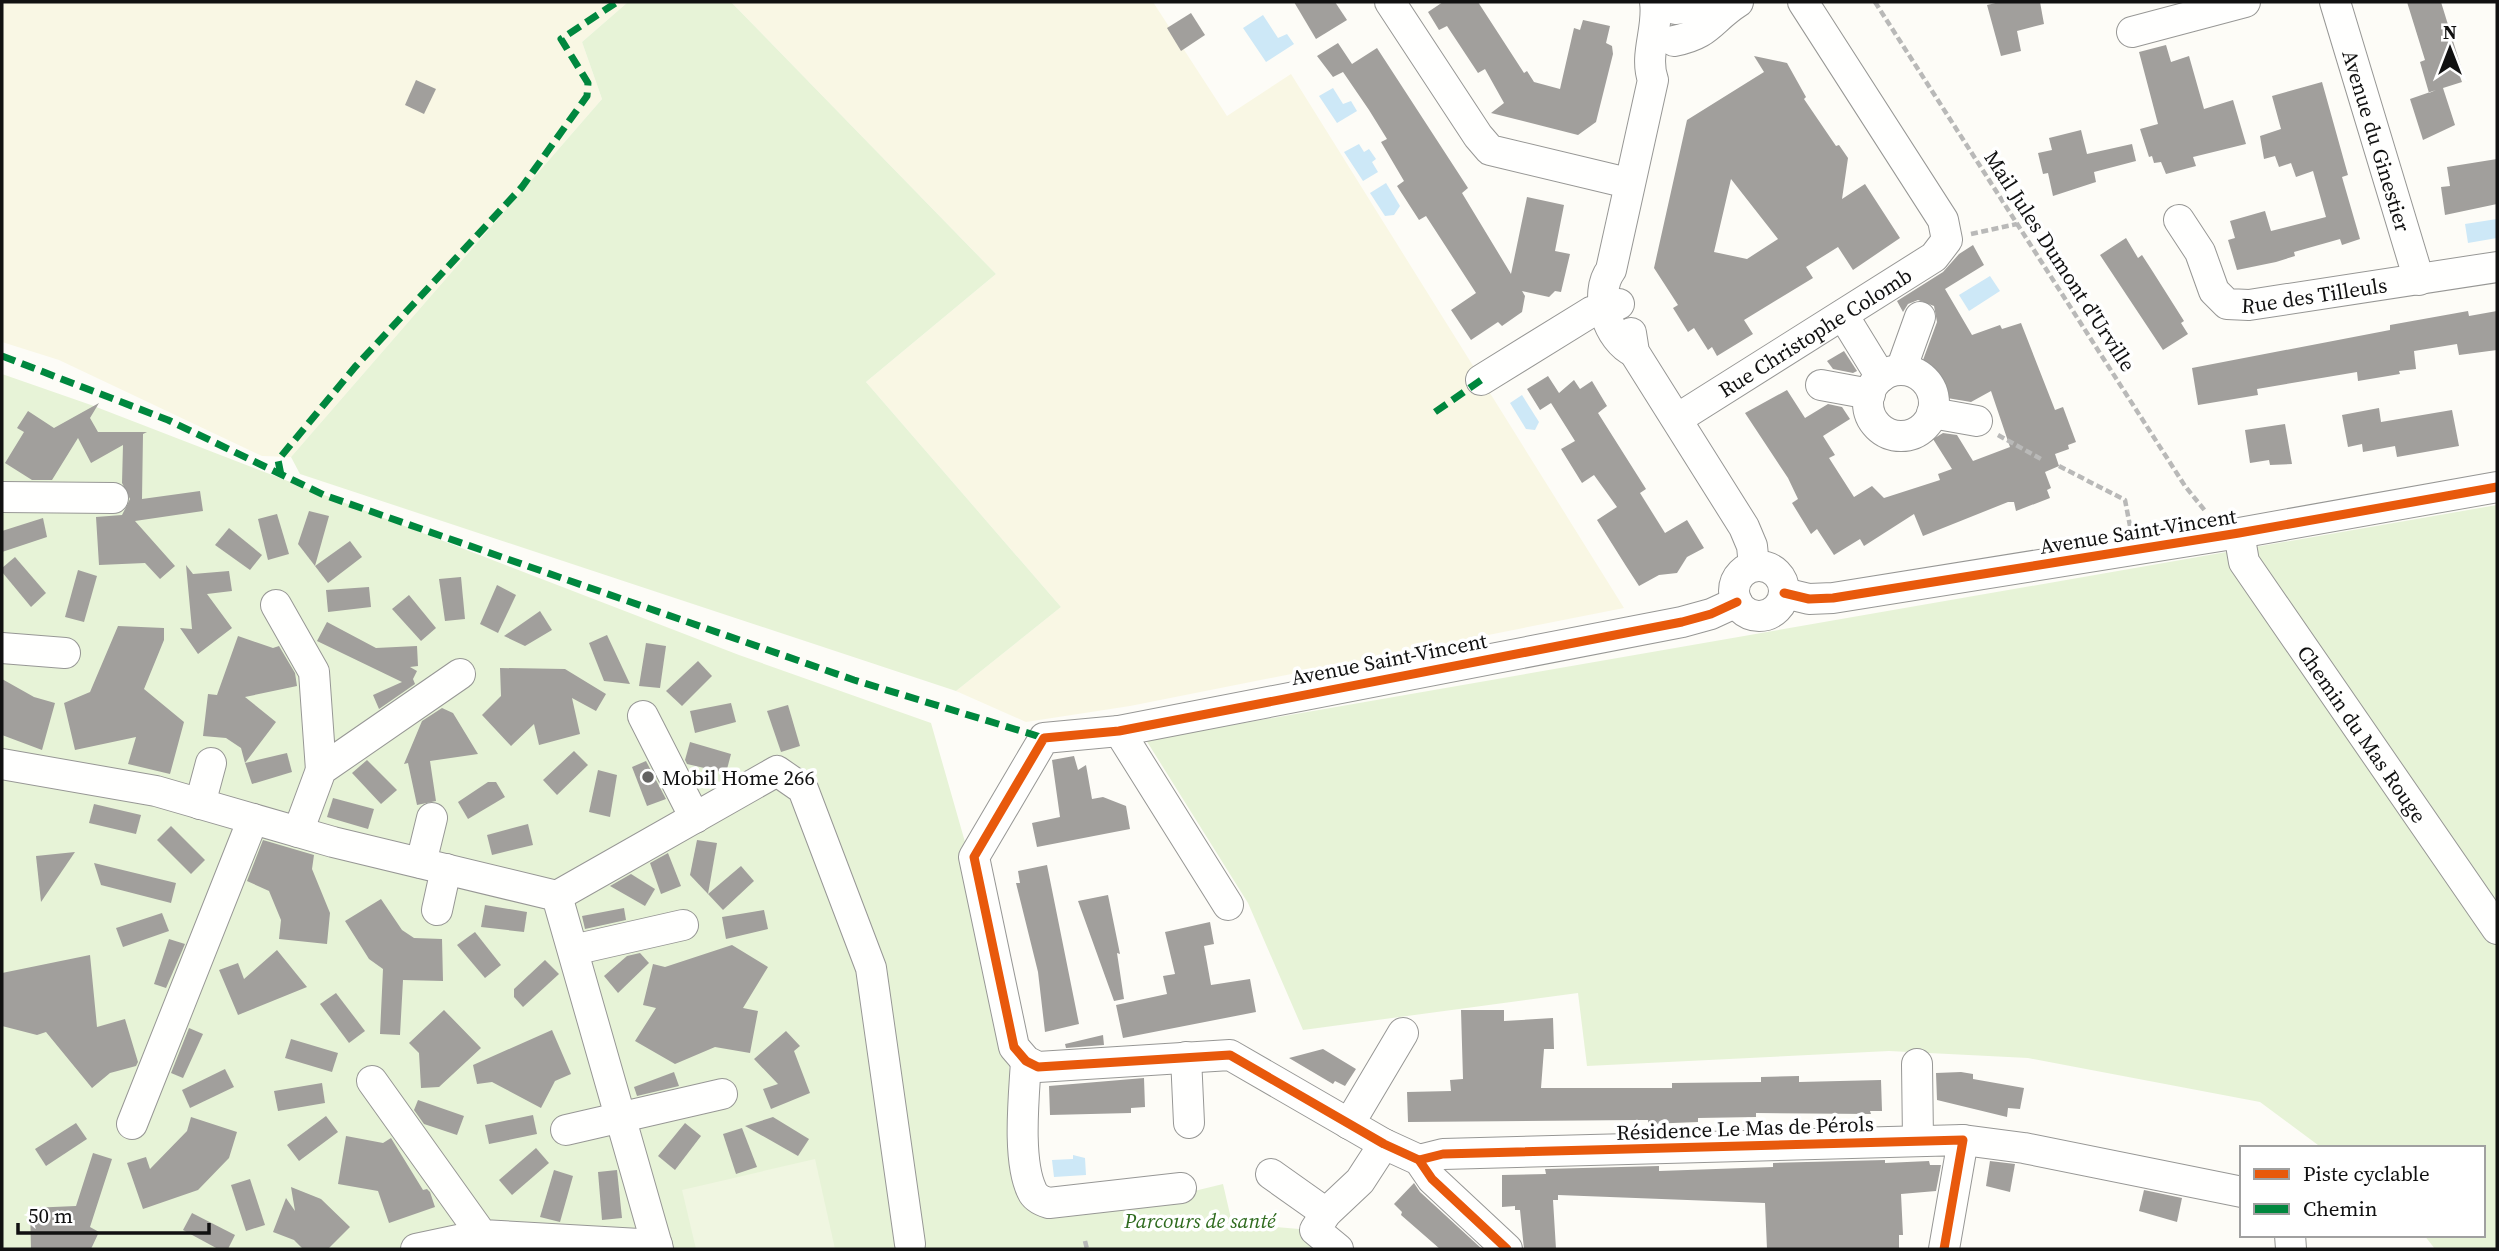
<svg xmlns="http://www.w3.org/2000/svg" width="2499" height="1251" font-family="'Source Serif 4',serif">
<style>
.farmland{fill:#f9f7e4}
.green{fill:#e7f3d7}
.pitch{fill:#f0f6e1}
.water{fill:#cde8f7}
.building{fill:#a19f9c;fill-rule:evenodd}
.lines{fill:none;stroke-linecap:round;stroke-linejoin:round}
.minor-casing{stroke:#979795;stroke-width:32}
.path{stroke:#b9b9b8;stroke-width:4.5;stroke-dasharray:7 3.5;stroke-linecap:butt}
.minor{stroke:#fffffe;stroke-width:30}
.quiet{stroke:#00873e;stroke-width:7;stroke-dasharray:14 7;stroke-linecap:butt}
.cycleway-casing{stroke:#fff;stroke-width:13}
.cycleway{stroke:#e8590c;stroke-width:9}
.poi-dot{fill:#646362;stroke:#fff;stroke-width:2.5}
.labels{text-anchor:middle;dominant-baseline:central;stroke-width:7;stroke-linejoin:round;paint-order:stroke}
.street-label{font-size:21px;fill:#111;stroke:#fff}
.poi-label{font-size:21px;fill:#111;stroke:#fff;text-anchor:start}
.park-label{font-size:21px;font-style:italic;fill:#2f6b1f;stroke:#fff}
</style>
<rect width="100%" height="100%" fill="#fdfcf7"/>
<g class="farmland">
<path d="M2,2H628L582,42L602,99L291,457L262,456L59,360L2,342Z"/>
<path d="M731,2H1153L1227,116L1291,74L1624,608L1130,706L1026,722L956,691L1061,607L866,382L996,274Z"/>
</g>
<g class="green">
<path d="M628,2H731L996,274L866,382L1061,607L956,691L300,474L291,457L602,99L582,42Z"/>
<path d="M2,374L91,405L739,655L931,723L965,842L1006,1043L1027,1210L1178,1195L1223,1184L1232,1223L1299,1229L1323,1249H2Z"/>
<path d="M2497,505V1249H2435L2424,1235H2483V1148H2322L2260,1102L2028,1058L1889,1051L1587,1066L1578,993L1303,1030L1248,903L1146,740Z"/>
</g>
<path class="pitch" d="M815,1159L835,1249H696L682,1190Z"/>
<g class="water">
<path d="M1263,15L1278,38L1287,34L1294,44L1266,62L1243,28Z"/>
<path d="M1333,88L1343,104L1351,101L1357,111L1337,123L1319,96Z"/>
<path d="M1359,144L1364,152L1369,149L1376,159L1372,162L1378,172L1363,181L1344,152Z"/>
<path d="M1386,183L1400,206L1394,215L1385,216L1370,193Z"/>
<path d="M2497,219V238L2468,243L2465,224Z"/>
<path d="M1990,276L2000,291L1969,311L1959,295Z"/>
<path d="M1522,395L1539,422L1535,430L1526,429L1510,403Z"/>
<path d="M1073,1155L1085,1158L1086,1175L1054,1177L1052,1160L1073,1159Z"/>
</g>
<g class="building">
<path d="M1294,2H1335L1347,20L1316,39Z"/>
<path d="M1443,2H1478L1524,73L1527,71L1534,82L1560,89L1574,28L1580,30L1583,20L1610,26L1606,43L1612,46L1613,54L1596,122L1578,135L1491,113L1504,103L1485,69L1478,73L1447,26L1439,30L1428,12Z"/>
<path d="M2000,2H2040L2044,24L2017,31L2021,51L2001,56L1987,5Z"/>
<path d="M2407,2H2441L2462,70L2458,71L2462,82L2443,88L2455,125L2423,140L2410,99L2436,90L2429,93L2420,62L2425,60Z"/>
<path d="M1191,13L1205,35L1181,51L1167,28Z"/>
<path d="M1338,43L1352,64L1377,48L1468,188L1462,193L1511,274L1527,197L1564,205L1555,251L1570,254L1561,292L1555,291L1549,297L1522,291L1525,296L1522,312L1502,326L1498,322L1471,340L1451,310L1476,293L1426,216L1419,220L1397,186L1404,181L1381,142L1387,139L1369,110L1343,72L1333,77L1317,56Z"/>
<path d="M2166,45L2171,62L2189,56L2204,109L2233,100L2246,144L2193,157L2196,166L2166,174L2161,162L2154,163L2152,156L2149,157L2140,129L2158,124L2139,52Z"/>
<path d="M1754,56L1787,63L1806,97L1804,99L1836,146L1839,145L1848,158L1842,199L1865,184L1900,238L1853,270L1838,247L1806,267L1813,278L1744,320L1753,334L1717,356L1712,347L1708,350L1694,328L1688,332L1673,308L1678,305L1654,268L1687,120L1764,72ZM1731,179L1778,239L1747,259L1714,252Z"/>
<path d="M416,80L436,89L424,114L405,105Z"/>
<path d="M2322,82L2348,175L2342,177L2360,239L2342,245L2340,239L2294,252L2295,256L2276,262L2237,270L2228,240L2235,238L2230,221L2265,211L2271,231L2326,217L2313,171L2296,177L2291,163L2279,167L2275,156L2264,159L2260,136L2281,129L2272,96Z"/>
<path d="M2081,130L2087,154L2132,144L2136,161L2094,172L2096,182L2053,196L2048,173L2043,174L2038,153L2052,150L2049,138Z"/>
<path d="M2497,159V204L2445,215L2441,187L2450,186L2447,167Z"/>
<path d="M2126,238L2138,258L2142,255L2153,272L2184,321L2181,323L2188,334L2163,350L2100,255Z"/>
<path d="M1973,245L1984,265L1945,289L1972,335L2000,325L2002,329L2021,323L2055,410L2063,407L2076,442L2068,445L2069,449L2055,454L2059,466L2045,472L2051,488L2047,490L2050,498L2016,511L2014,502H2008L1923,536L1914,514L1864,546L1860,539L1834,555L1817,529L1811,534L1792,503L1798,499L1788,478L1745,413L1787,390L1805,418L1828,404L1842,407L1850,419L1823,436L1835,455L1829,458L1854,497L1872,486L1884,498L1940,480L1938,474L1952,469L1933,439L1943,433L1957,435L1973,461L2010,447L1991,391L1971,402L1947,398L1923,360L1937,322L1934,306L1918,300L1908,304L1903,312L1897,301L1943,272L1959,254Z"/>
<path d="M2468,311L2469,316L2497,311V350L2459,355L2457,344L2414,351L2416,369L2399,371L2400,374L2358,381L2357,372L2257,389L2258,395L2198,405L2192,368L2390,330V325Z"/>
<path d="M1844,351L1857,371L1853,373L1833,369L1827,361Z"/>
<path d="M1548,376L1559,393L1574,380L1580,389L1592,381L1607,406L1598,413L1646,489L1640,493L1665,533L1687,520L1704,548L1687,557L1677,573L1659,575L1639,586L1626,566L1597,520L1617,507L1594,475L1582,483L1561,449L1575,441L1551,403L1540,410L1527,389Z"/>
<path d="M99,403L90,418L98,432H147L143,434L142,499L200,491L203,511L135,521L175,566L160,579L145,563L99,565L96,517L122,515L130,499L122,483L123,445L91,463L78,438L52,480H32L5,463L24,432L17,428L28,411L54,428Z"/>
<path d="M2379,408L2381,422L2452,410L2459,446L2397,457L2395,446L2363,452L2362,444L2348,447L2342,415Z"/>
<path d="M2285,424L2292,464L2270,465L2269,460L2250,463L2245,430Z"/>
<path d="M309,511L329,516L315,566L298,544Z"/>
<path d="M277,514L289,554L268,560L258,519Z"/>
<path d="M43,518L47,537L2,552V531Z"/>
<path d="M229,528L262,555L250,570L215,545Z"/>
<path d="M350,541L362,557L328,583L315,566Z"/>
<path d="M15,557L46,593L31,607L2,572V568Z"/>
<path d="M186,565L193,574L229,571L232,591L207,594L232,628L198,654L180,628L192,629Z"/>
<path d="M78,570L97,576L84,622L65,617Z"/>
<path d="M461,577L465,619L445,621L439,579Z"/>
<path d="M497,585L516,595L498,633L480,624Z"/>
<path d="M369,587L371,607L328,612L326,590Z"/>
<path d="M409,595L436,628L421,641L392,609Z"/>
<path d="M540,611L552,630L525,646L504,636Z"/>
<path d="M327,622L376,648L417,646L418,666L410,667L417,671L413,679L415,684L379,709L373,695L402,682L317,641Z"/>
<path d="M118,626L164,628V640L144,689L184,722L170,774L128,764L136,737L75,750L64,703L90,692Z"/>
<path d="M607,635L630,684L604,681L589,643Z"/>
<path d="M238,636L273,648L279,646L295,673L297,686L245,697L276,722L245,763L241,748L226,738L203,736L208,694L217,695Z"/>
<path d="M646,643L666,646L660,688L639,686Z"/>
<path d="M698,661L712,676L682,706L666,691Z"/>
<path d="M500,668L565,669L606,694L596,711L572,698L580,734L539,745L534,724L511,746L482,715L501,696Z"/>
<path d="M2,679L34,697L55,703L42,750L2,735Z"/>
<path d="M731,703L736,722L695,733L690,711Z"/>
<path d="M788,705L800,746L781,752L767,711Z"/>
<path d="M442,708L453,713L478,754L430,761L436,801L417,805L408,763L404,764L422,721Z"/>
<path d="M690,742L731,754L726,773L687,764L685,760Z"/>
<path d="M574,751L588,765L557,795L543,780Z"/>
<path d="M287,753L292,772L252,784L245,763Z"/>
<path d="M1074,756L1078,770L1086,765L1092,799L1103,797L1126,806L1130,829L1037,847L1032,823L1060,817L1052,760Z"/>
<path d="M367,760L397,790L381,804L352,773Z"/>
<path d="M646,761L666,799L647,806L632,767Z"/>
<path d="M598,770L617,775L610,817L589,812Z"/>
<path d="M488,782H496L505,797L468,819L458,802Z"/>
<path d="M333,798L374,809L368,829L327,817Z"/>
<path d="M94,804L141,815L136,834L89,823Z"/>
<path d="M528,824L533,845L492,855L487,835Z"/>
<path d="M171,826L205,860L191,874L157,840Z"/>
<path d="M263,840L314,855L312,869L330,913L327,944L279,939L281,920L269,891L247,881Z"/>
<path d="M697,840L717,843L708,894L690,875Z"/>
<path d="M75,852L41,902L36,856Z"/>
<path d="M668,853L681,886L661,894L650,863Z"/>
<path d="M94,863L176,883L171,903L101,885Z"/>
<path d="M1047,865L1079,1024L1045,1032L1038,972L1016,883H1020L1018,871Z"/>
<path d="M741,866L754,881L723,910L708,894Z"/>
<path d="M631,874L655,889L645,906L610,886Z"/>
<path d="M1108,895L1120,954L1117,953L1124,999L1114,1001L1078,901Z"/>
<path d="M381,899L402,930L414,938L442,939L443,981L403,980L400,1035L380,1034L383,969L369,959L345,921Z"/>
<path d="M485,905L527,912L524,932L481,927Z"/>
<path d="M624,908L626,920L585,929L582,916Z"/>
<path d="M764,910L768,929L726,939L722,917Z"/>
<path d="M162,913L169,931L123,947L116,928Z"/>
<path d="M1210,922L1214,944L1204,946L1211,985L1250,979L1256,1012L1123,1038L1116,1005L1167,994L1163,976L1175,974L1165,932Z"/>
<path d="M475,932L501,965L485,978L457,945Z"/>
<path d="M169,939L185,944L166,988L154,984Z"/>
<path d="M732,945L768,967L743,1008L758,1011L750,1053L715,1047L675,1064L635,1041L656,1008L643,1005L653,964L665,967Z"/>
<path d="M277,950L307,987L238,1015L219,970L238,963L244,979Z"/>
<path d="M640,953L649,963L618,993L604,976L627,956Z"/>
<path d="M90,955L97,1027L125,1019L138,1062L136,1066L110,1073L92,1088L46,1032L37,1035L2,1026V973Z"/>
<path d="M545,960L559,974L523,1007L514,997V989Z"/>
<path d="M336,993L365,1031L349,1043L320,1004Z"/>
<path d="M444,1010L481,1048L439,1087L421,1088L419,1053L409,1043Z"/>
<path d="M1461,1010H1504V1021L1553,1018L1554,1049H1544L1541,1088H1672V1083L1761,1082V1077L1799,1076V1082L1881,1080L1882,1111H1870L1871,1114L1756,1113V1117L1698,1118V1122L1648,1124V1120H1636L1408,1122L1407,1092L1451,1091L1450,1080L1463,1079Z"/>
<path d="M189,1028L203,1034L183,1078L171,1073Z"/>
<path d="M552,1030L571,1074L555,1081L541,1108L492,1082L477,1084L473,1065Z"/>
<path d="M786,1031L800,1046L794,1051L810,1093L771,1109L763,1089L778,1084L754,1059Z"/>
<path d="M1103,1035L1104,1045L1066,1048L1065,1044Z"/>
<path d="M291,1039L338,1053L332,1072L285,1058Z"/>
<path d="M1323,1049L1356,1069L1345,1086L1335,1081L1333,1084L1289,1058Z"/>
<path d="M225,1069L234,1087L190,1108L182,1090Z"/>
<path d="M674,1072L679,1086L637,1096L634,1087Z"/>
<path d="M1961,1072L1973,1074V1079L2024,1088L2020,1109L2008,1108L2007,1117L1937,1100L1936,1073Z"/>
<path d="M1144,1078L1145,1107L1131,1108V1113L1050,1115L1049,1086Z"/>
<path d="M322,1083L325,1103L278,1111L274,1091Z"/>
<path d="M418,1100L464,1116L457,1135L424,1124L414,1110Z"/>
<path d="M533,1115L537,1134L489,1144L485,1125Z"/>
<path d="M326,1116L338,1132L299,1161L287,1145Z"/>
<path d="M191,1117L237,1132L229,1158L198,1190L143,1209L127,1163L146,1157L150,1169L187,1131Z"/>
<path d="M773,1117L809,1139L798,1156L745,1126Z"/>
<path d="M76,1123L87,1139L46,1166L35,1149Z"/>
<path d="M685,1123L701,1136L675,1170L658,1156Z"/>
<path d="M742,1128L757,1167L736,1174L723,1134Z"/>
<path d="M346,1136L383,1143L391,1138L423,1190L427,1189L430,1192L435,1207L389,1223L378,1191L338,1184Z"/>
<path d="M536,1148L549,1163L512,1195L499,1180Z"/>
<path d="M93,1153L112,1159L90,1227L99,1232L91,1249H31L30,1208L76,1206Z"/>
<path d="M1885,1160V1163L1929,1161L1930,1165H1941L1936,1191L1901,1194L1903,1235H1899V1248L1767,1249L1765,1203L1558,1195V1200H1553L1556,1249H1524L1520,1210H1515V1206L1502,1207V1175L1546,1174L1545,1169L1659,1166V1171L1773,1167V1163Z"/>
<path d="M1990,1161L2015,1164L2010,1192L1986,1186Z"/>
<path d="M554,1170L573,1176L560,1222L540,1217Z"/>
<path d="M617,1170L622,1218L602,1220L598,1172Z"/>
<path d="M250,1179L265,1225L246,1231L231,1185Z"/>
<path d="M1414,1183L1420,1192L1482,1249H1440L1401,1215L1402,1212L1394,1204Z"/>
<path d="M291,1187L321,1199L350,1227L328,1249H303L294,1240L273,1232L286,1198L295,1211Z"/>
<path d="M2144,1190L2182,1198L2177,1222L2139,1211Z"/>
<path d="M192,1213L235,1235L228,1249H218L183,1230Z"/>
</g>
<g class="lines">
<g class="minor-casing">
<g id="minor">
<path d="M1390,2L1478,136L1490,150L1628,183"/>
<path id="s1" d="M2335,2L2419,280"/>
<path d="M1675,9L1692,7L1718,15"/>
<path d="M2132,32L2245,2"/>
<path d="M1674,41C1710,34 1710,20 1738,2"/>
<path id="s2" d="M2179,220L2200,252L2214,291L2227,304L2249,305L2497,267"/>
<path d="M1843,315L1881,377"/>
<path d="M1631,333L1634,352L1744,527L1752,546L1754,566"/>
<path d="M1634,352C1608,340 1593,294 1611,270L1653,80C1644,55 1659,28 1655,2"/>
<path d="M1901,370L1920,317"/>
<circle cx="1901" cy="403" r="33"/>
<path d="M1481,380L1591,312L1619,304"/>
<path d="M1821,385L1870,394"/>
<path d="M1932,413L1977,421"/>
<path id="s3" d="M1677,419L1934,257L1947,240L1943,220L1803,2"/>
<path d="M2,497L113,498"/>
<path id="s4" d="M2239,533L2244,562L2497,929"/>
<circle cx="1759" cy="591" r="25"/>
<path d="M1784,593L1809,599L1833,598L2239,533L2497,487"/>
<path d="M276,605L314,672L321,770"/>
<path d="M2,648L65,653"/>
<path d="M643,716L695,818"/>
<path d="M1119,731L1228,905"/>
<path d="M2,764L156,791L333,842L557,896L658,1249"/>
<path d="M200,804L211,763"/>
<path d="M298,832L321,770L460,674"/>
<path d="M421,863L432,818"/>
<path d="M557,896L777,771L803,789L871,968L910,1244"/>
<path d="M437,910L446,869"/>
<path d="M573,950L683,925"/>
<path d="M1186,1057L1189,1123"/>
<path d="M1026,1061C1024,1096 1017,1160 1032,1191C1035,1198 1042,1201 1049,1203L1181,1188"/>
<path d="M1917,1064L1918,1140"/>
<path d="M372,1081L482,1235L657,1245"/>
<path d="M132,1124L253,819"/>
<path d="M1349,1124L1403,1033"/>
<path d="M566,1130L722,1094"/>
<path d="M1963,1140L2024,1148L2242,1192"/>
<path d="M1419,1160L1443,1154L1963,1140L1944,1249"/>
<path d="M1271,1174L1326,1213"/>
<path d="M2290,1235L2291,1249"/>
<path d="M416,1249L482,1235"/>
<path d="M1338,1249L1315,1230L1326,1213L1360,1181L1384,1144"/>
<path d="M1507,1249L1432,1179L1419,1160L1384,1144L1230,1055L1038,1067L1026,1061L1014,1047L974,857L1044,738L1119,731L1682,622L1711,614L1737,602"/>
</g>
</g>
<g class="path">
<path d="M1875,2L2185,486L2206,512"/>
<path d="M1971,234L2017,224"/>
<path d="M1998,435L2041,459"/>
<path d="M2059,466L2125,500L2130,526"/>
<path d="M1085,1241L1087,1249"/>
</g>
<use href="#minor" class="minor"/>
<g class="quiet">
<path d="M2,356L168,420L324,495L854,680L1044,738"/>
<path d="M1435,412L1481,380"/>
<path d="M281,475L278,460L355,367L522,187L587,96L588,83L561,39L617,2"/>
</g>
<g class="cycleway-casing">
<g id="cycleway">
<path d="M1784,593L1809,599L1833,598L2239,533L2497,487"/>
<path d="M1419,1160L1443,1154L1963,1140L1944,1249"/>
<path d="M1507,1249L1432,1179L1419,1160L1384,1144L1230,1055L1038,1067L1026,1061L1014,1047L974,857L1044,738L1119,731L1682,622L1711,614L1737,602"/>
</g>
</g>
<use href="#cycleway" class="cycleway"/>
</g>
<circle class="poi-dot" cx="648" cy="777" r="7"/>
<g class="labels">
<g class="street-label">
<text stroke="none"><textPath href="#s1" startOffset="145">Avenue du Ginestier</textPath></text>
<text transform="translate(2060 261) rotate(57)">Mail Jules Dumont d'Urville</text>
<text stroke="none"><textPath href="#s2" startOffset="186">Rue des Tilleuls</textPath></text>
<text stroke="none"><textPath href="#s3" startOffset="163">Rue Christophe Colomb</textPath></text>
<text transform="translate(2138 531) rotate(-9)">Avenue Saint-Vincent</text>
<text transform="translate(1389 659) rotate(-11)">Avenue Saint-Vincent</text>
<text stroke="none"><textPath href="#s4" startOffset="238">Chemin du Mas Rouge</textPath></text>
<text transform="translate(1745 1128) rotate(-2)">Résidence Le Mas de Pérols</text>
</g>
<g class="poi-label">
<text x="662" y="777">Mobil Home 266</text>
</g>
<g class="park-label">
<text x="1200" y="1220">Parcours de santé</text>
</g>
</g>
<rect width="2499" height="1251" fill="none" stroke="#111111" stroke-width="7"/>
<rect x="2240" y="1146" width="245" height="91" fill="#ffffff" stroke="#a0a0a0" stroke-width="2"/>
<rect x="2254" y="1169" width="35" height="10" fill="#e8590c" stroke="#a0a0a0" stroke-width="2"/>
<text x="2303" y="1181" font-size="21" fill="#111111">Piste cyclable</text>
<rect x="2254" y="1204" width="35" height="10" fill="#00873e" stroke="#a0a0a0" stroke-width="2"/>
<text x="2303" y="1216" font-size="21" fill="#111111">Chemin</text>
<g transform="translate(2450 49)" stroke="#ffffff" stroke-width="5" paint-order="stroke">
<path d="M0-5L12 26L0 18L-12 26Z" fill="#111111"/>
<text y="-10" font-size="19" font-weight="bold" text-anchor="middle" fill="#111111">N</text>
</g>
<path d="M18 1223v10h191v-10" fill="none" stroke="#111111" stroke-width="3.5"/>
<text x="28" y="1223" font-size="21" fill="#111111" stroke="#ffffff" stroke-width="5" paint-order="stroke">50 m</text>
</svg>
